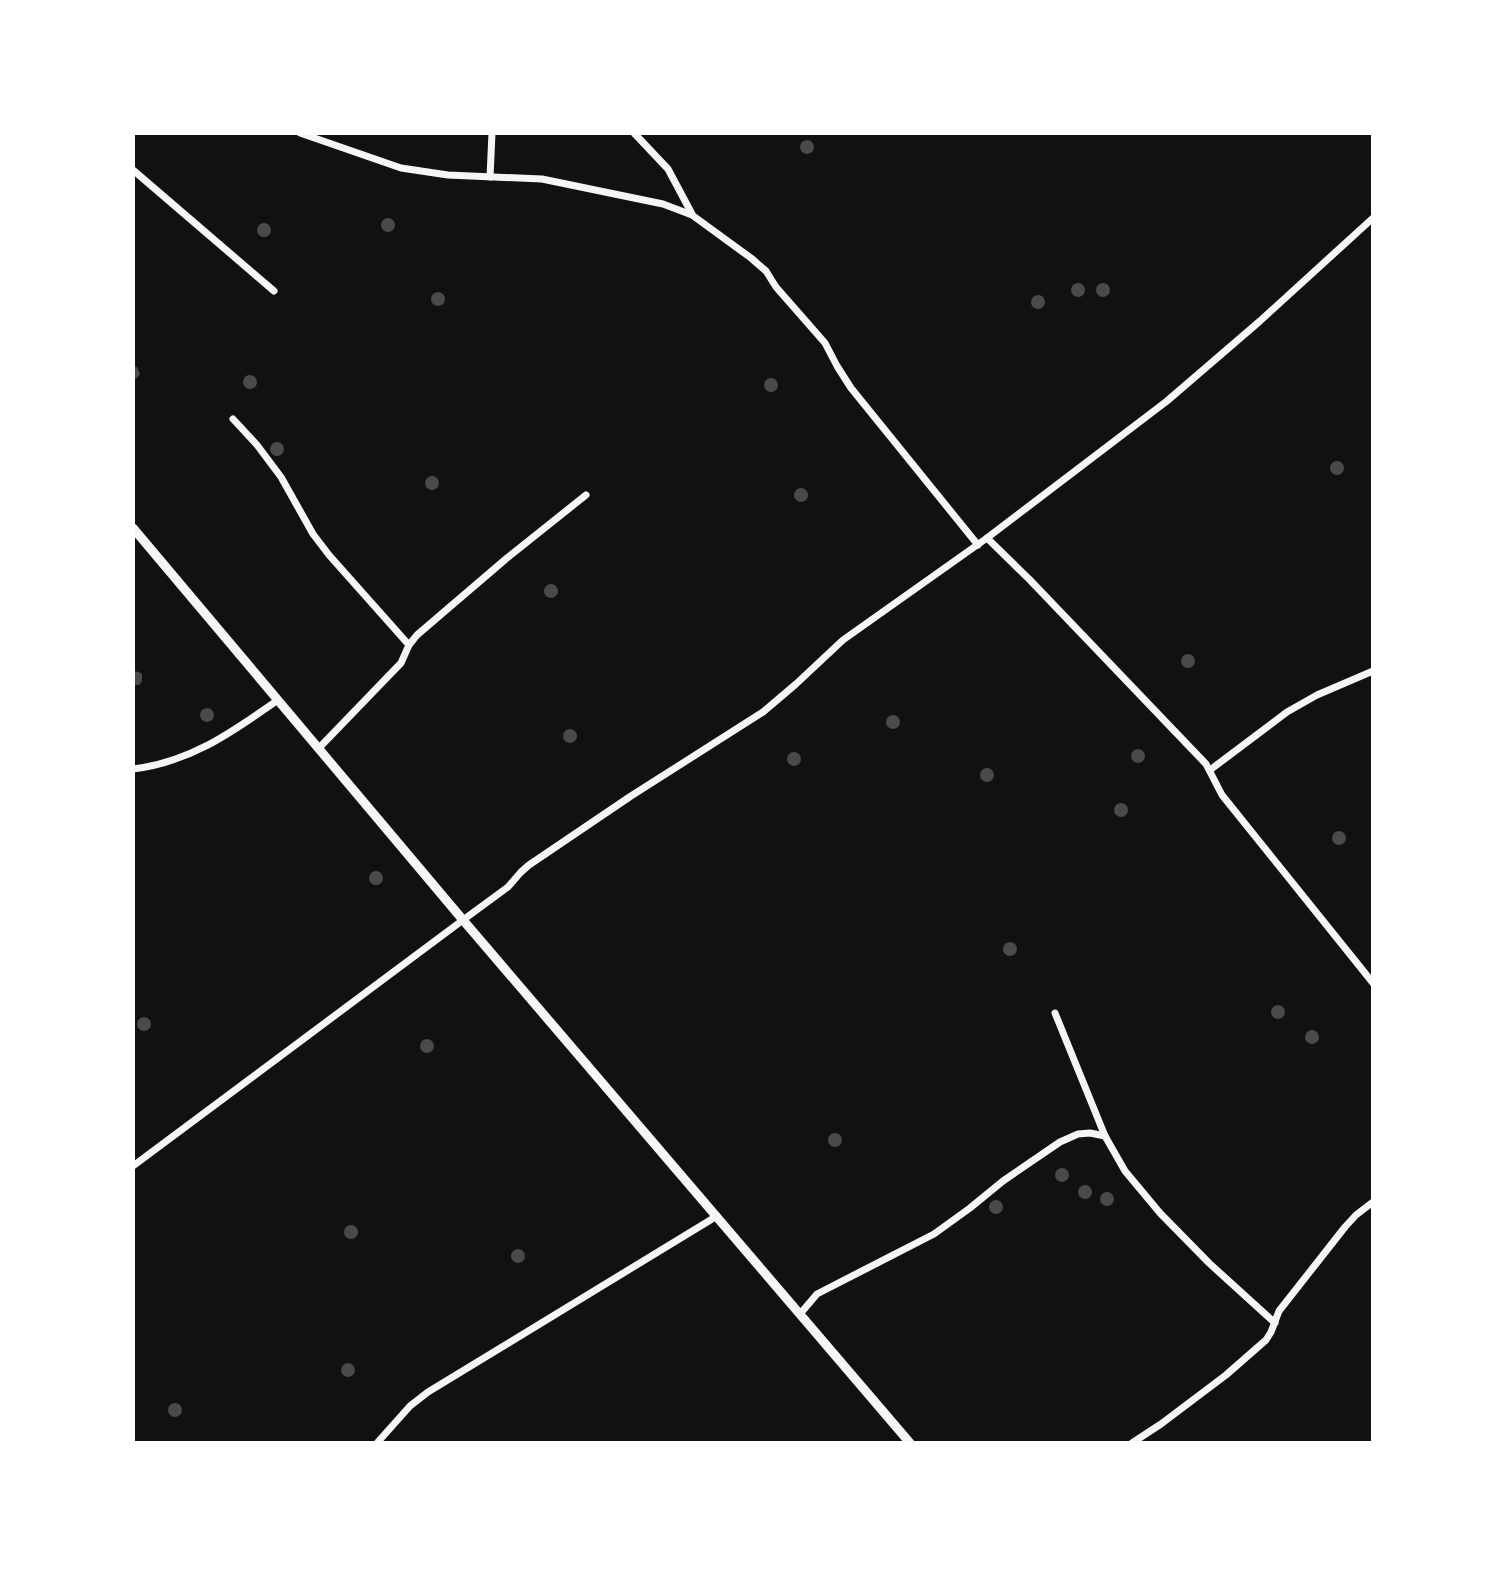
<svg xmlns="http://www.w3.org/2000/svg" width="1506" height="1576" font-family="'Golos Text',sans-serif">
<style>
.building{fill:#4a4a4a}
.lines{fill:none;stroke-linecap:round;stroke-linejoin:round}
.minor{stroke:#f5f5f5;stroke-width:7}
.tertiary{stroke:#f5f5f5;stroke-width:9}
</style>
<rect width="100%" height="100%" fill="#111"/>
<g class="building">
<circle cx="807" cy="147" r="7"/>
<circle cx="388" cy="225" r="7"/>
<circle cx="264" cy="230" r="7"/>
<circle cx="1078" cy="290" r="7"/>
<circle cx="1103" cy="290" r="7"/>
<circle cx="438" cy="299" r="7"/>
<circle cx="1038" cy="302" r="7"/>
<path d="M133,366L137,367L140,374L137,378L133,380Z"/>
<circle cx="250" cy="382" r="7"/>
<circle cx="771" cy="385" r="7"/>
<circle cx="277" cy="449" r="7"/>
<circle cx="1337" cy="468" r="7"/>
<circle cx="432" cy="483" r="7"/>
<circle cx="801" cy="495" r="7"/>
<circle cx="551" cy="591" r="7"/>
<circle cx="1188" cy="661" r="7"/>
<path d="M133,671L139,672L142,674V681L139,685H133Z"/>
<circle cx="207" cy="715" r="7"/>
<circle cx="893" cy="722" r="7"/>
<circle cx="570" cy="736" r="7"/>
<circle cx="1138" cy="756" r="7"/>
<circle cx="794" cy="759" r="7"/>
<circle cx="987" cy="775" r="7"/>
<circle cx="1121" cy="810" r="7"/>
<circle cx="1339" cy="838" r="7"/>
<circle cx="376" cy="878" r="7"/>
<circle cx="1010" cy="949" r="7"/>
<circle cx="1278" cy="1012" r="7"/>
<circle cx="144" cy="1024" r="7"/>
<circle cx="1312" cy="1037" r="7"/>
<circle cx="427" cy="1046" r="7"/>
<circle cx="835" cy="1140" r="7"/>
<circle cx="1062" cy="1175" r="7"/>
<circle cx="1085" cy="1192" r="7"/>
<circle cx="1107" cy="1199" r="7"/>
<circle cx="996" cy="1207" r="7"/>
<circle cx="351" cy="1232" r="7"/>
<circle cx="518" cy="1256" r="7"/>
<circle cx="348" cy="1370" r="7"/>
<circle cx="175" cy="1410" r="7"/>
</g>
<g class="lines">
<g class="minor">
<path d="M300,133L401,168L448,175L542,179L663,204L692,215L751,258L766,271L776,287L825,343L837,366L851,388L978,545"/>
<path d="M634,133L668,169L692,214"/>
<path d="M133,170L274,291"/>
<path d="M490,177L492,133"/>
<path d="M233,419L257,445L281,477L313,534L329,555L409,645"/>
<path d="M987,538L1029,579L1206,764L1222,795L1373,983"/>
<path d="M319,748L401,663L409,645L417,635L507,558L586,495"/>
<path d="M133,769C191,762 232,732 278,700"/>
<path d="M1210,770L1287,712L1317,695L1373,671"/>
<path d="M1055,1013L1105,1136L1125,1171L1160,1213L1209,1263L1275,1323"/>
<path d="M133,1166L463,920L508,887L521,872L529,865L631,796L763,712L796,684L843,640L987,538L1167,401L1260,321L1373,218"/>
<path d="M800,1314L817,1294L934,1234L970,1208L1003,1181L1060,1142L1078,1134L1090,1133L1105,1136"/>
<path d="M377,1443L410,1406L428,1392L717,1216"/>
<path d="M1132,1443L1161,1424L1226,1375L1266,1340L1271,1332L1279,1311L1345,1227L1356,1215L1373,1202"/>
</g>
<path class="tertiary" d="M133,528L463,920L910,1443"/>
</g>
<rect width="1506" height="1576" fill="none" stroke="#ffffff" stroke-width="270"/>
</svg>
